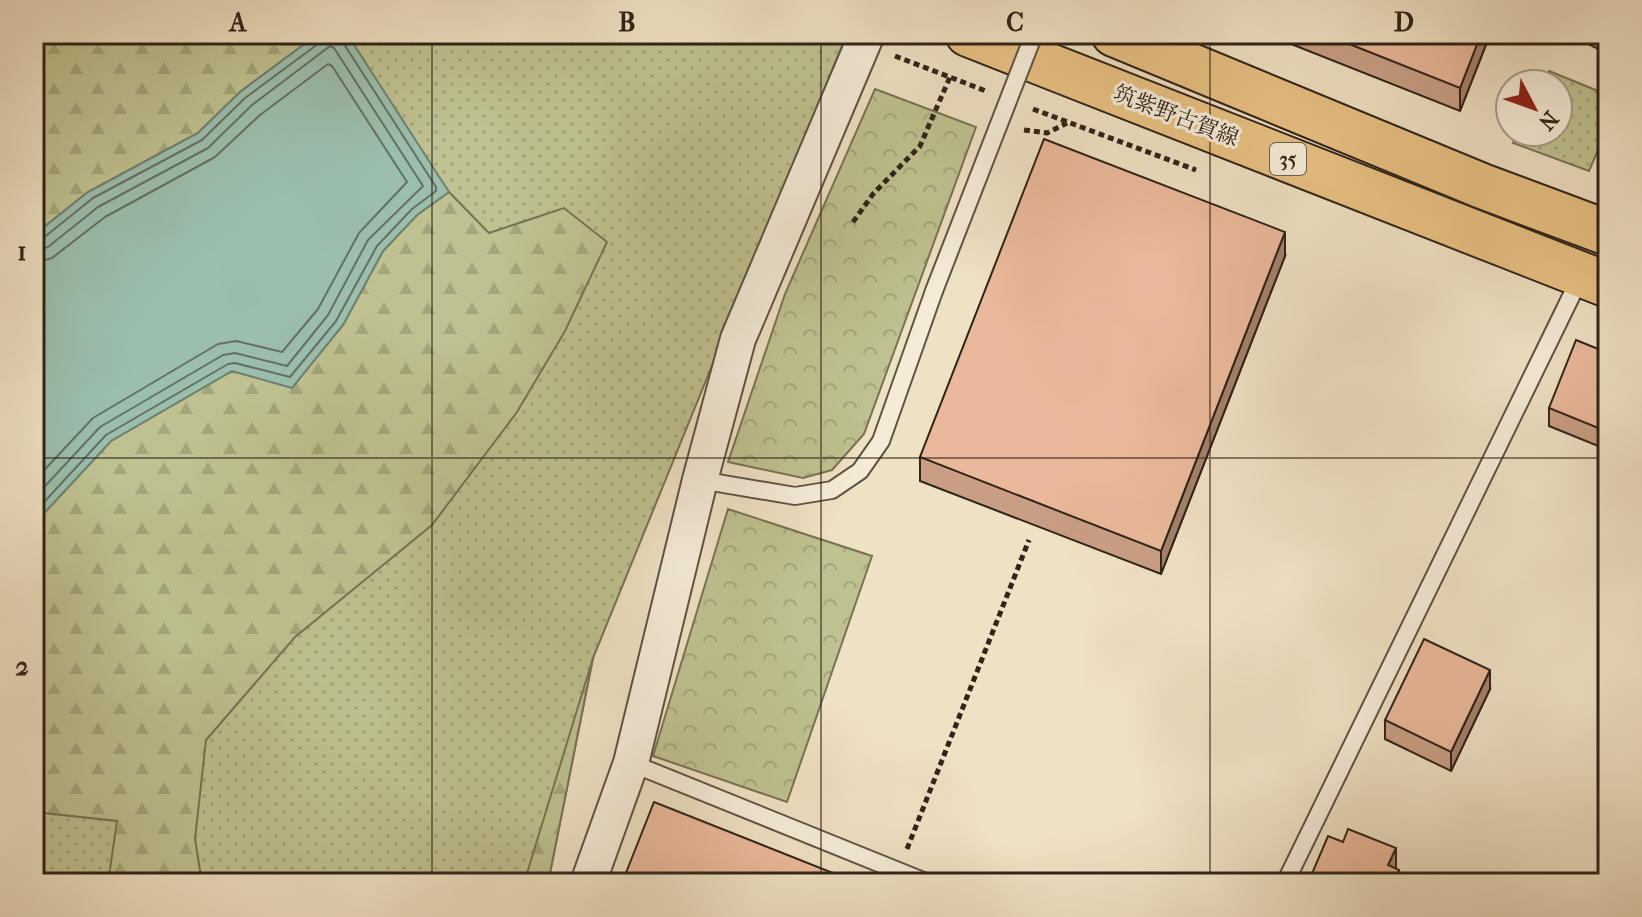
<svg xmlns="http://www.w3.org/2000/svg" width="1642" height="917" font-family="'IM FELL French Canon','Noto Serif JP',serif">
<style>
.grass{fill:url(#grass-dots);stroke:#787254;stroke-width:2}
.forest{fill:url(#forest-firs);stroke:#787254;stroke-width:2}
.park{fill:url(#park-crowns);stroke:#787254;stroke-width:2}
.water{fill:#9bbead;stroke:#708071;stroke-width:2}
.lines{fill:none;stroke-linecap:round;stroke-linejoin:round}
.shore{stroke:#667062;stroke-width:2}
.lane-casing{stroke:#605243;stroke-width:20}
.street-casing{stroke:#605243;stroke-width:38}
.primary-casing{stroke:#302318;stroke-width:48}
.path{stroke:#302318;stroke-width:5;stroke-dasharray:6 4;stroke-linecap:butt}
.lane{stroke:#f5ecd8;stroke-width:16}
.street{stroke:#f5ecd8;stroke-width:34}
.primary{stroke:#e8c082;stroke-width:44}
.lane-bridge-casing{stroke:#605243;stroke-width:20;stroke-linecap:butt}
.lane-bridge{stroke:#f5ecd8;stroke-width:16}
.wall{fill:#c99e84;stroke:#302318;stroke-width:2}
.shaded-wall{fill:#a4816c;stroke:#302318;stroke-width:2}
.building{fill:#eab89a;stroke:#302318;stroke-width:2}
.grid{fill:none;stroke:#302318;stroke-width:2;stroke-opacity:0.55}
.labels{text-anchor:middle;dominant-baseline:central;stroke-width:6;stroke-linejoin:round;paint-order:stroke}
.shield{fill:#f5ecd8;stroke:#6b5f52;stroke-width:2}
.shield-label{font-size:20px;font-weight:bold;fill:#302318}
.street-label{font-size:22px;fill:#302318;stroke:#f5ecd8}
.neatline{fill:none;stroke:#302318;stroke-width:3}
.grid-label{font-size:26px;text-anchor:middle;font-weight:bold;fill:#302318}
</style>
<defs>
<pattern id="grass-dots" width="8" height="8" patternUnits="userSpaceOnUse" patternTransform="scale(2)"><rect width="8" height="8" fill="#bfc190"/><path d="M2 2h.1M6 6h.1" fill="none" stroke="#a4a67b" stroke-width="1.8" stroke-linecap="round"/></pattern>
<pattern id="forest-firs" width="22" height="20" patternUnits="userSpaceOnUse" patternTransform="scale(2)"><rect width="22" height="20" fill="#bfc190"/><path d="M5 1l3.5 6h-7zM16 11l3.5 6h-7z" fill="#a4a67b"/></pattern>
<pattern id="park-crowns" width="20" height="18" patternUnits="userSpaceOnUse" patternTransform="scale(2)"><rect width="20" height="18" fill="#bfc190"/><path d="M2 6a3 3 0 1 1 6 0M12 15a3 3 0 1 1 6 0" fill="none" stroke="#a4a67b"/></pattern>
</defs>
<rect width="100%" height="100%" fill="#efe1c3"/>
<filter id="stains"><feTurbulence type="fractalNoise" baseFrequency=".0025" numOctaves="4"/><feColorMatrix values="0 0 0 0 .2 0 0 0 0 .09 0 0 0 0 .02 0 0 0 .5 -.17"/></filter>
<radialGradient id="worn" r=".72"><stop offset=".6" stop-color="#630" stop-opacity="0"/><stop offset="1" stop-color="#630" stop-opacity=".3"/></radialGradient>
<g class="grass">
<path d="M34,34H847L593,658L548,883H34Z"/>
<path d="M1549,71L1608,95V127L1589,171L1513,143L1519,132H1558V84H1543Z"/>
</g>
<g class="forest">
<path d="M41,34H318L240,92L198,133L88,192L34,235V38Z"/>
<path d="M449,192L489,233L564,208L607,242L565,331L517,412L432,525L295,637L206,740L195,839L202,883H108L117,821L34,812V524L111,441L232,371L292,387L343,325L383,251L417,215Z"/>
<path d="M593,658L548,883H524Z"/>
</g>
<g class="park">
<path d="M875,89L976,127L864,434L832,470L803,478L728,462L785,294Z"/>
<path d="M728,509L872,556L787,802L653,756Z"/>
</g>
<path class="water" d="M318,34H347L449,192L417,215L383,251L343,325L292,388L232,371L111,441L34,524V235L88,192L198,133L240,92Z"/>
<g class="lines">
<g class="shore">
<path d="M34,241L42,239L93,198L202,140L245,98L318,44L322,34"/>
<path d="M34,251L48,247L98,207L208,148L252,105L330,46L334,48L423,186L368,240L328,315L287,366L235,353L223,355L100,427L34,498"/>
<path d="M34,263L52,258L105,217L215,157L260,115L328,64L332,66L407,182L359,233L318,309L282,352L236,341L218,344L93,418L34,481"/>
<path d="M34,513L106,435L228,364L235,363L290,377L336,321L377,246L412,209L436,191V187L342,41L341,34"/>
</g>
<g class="lane-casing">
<g id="lane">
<path d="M700,480L795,496L832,490L860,471L881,441L934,291"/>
<path d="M631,763L928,883"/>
<path d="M1285,883L1581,276"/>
</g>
</g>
<g class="street-casing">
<path id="street" d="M588,883L631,763L700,480L738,339L867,34"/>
</g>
<g class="primary-casing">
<g id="primary">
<path d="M968,34L1608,285"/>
<path d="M1114,34L1482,186L1608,233"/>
</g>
</g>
<g class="path">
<path d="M895,56L986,91"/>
<path d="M1033,109L1196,170"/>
<path d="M1024,130L1047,133L1067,123"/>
<path d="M853,222L873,194L920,146L950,77"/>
<path d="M907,849L1029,540"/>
</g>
<use href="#lane" class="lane"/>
<use href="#street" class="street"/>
<use href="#primary" class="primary"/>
<g class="lane-bridge-casing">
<path id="lane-bridge" d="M934,291L1034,34"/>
</g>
<use href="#lane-bridge" class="lane-bridge"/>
</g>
<g class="wall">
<path d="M1266,34H1507L1504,41L1490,35L1460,111Z"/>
<path d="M1576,34H1608V54L1576,38Z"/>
<path d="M1285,256L1161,574L920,481V457Z"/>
<path d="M1608,353V450L1549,426V408Z"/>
<path d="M1490,689L1451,771L1385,739V720Z"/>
</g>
<g class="shaded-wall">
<path d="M1481,34H1490L1460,111V88Z"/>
<path d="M1285,232V256L1161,574V551Z"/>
<path d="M1490,670V689L1451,771V752Z"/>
<path d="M1396,848V867L1388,883V865Z"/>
<path d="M1399,870V883H1394Z"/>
</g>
<g class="building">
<path d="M1324,34H1481L1460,88Z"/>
<path d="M1044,139L1285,232L1161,551L920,457Z"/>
<path d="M1576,340L1608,353V432L1549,408Z"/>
<path d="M1424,639L1490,670L1451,752L1385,720Z"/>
<path d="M654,802L838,875L834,883H622Z"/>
<path d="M1348,829L1396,848L1388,865L1399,870L1394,883H1308L1328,836L1343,842Z"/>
</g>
<path class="grid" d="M432,34V883M821,34V883M1210,34V883M34,458H1608"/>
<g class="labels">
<rect class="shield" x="1270" y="143" width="36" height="32" rx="6"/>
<g class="shield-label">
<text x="1288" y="159">35</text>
</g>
<g class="street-label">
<text transform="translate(1176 116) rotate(21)">筑紫野古賀線</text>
</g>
</g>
<rect width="1642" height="917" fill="none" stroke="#efe1c3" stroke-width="88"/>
<g transform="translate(1534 108) rotate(131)"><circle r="38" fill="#f5ecd8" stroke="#a69c8b" stroke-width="2"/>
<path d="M0-6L14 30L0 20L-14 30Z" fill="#8f2418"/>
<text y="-12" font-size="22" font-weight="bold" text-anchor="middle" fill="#302318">N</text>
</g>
<rect x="44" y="44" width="1554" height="829" class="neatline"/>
<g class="grid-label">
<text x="238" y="31">A</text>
<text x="627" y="31">B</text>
<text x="1015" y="31">C</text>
<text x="1404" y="31">D</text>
<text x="22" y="260">1</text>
<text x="22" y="675">2</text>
</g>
<rect width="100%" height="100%" filter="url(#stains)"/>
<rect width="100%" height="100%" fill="url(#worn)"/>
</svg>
